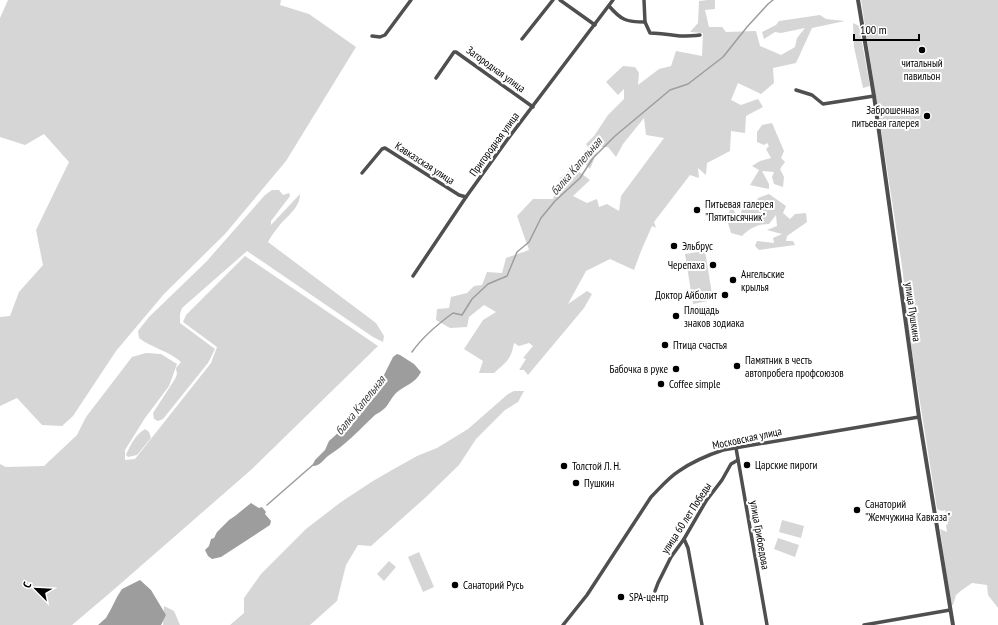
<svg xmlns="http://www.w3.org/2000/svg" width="998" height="625" font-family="'PT Sans Narrow',sans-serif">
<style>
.green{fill:#d6d6d6}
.water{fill:#9d9d9d}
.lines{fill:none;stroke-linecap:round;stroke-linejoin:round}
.stream{stroke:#9d9d9d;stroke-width:1.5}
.minor{stroke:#4f4f4f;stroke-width:3.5}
.tertiary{stroke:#4f4f4f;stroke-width:4}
.poi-dot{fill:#000;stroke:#fff;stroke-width:1.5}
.labels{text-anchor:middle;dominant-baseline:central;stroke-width:4;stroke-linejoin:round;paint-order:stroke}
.poi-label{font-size:11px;fill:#000;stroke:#fff;text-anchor:start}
.street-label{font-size:11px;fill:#000;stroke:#fff}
.water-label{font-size:12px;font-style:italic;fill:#3e3e3e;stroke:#fff}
</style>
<rect width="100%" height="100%" fill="#fff"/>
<g class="green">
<path d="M8,0H281L280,5L309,14L356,47L286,161L225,234L164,294L116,351L73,416L62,426L42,425L17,398L0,406V317L10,316L19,292L43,265L36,230L69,162L44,134L25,145L0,137V18Z"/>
<path d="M708,0H715V9L705,10L709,27H722L726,32L756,31L760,46L781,55L795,47L797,38L805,28L781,33L775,32L764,39L762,32L776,25L779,21L820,15L826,19L845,21L812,28L796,63L773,68L774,83L761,94L738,83L731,100L741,105L758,99L763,107L746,116L745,133L731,131L730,151L707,163L706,175L698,168L699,178L690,175L654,222L656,228L652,226L641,251L634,270L610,259L586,271L568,304L587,291L592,294L584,308L528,375L524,370H519L526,359L523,358L533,346L529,343L519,346L514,343C511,360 506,362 494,373H479L483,361L464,349L483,320L496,312L484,305L469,317L467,327L450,328L436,320L437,309L449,308L451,297L467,293L474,286L482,285L487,272L502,273L506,258L529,250L517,216L533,199H553L560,178L573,167L590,180L573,196L587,203L597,199L599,207L607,204L619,211L621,196L664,138L646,135L644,118L623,144L616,157L608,147H599L590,169L582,160L588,147L586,144L594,136L608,115L624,99V89L618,95L606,82L623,66L635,67L639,73L638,85L659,69L671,66L676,51L702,56L703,33L690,32L698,23L699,1Z"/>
<path d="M861,0H998V608L988,595L987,585L972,583L962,590L956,595L953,605H951L940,529L947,532L946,525L948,524L945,510L942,511L937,509L902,289L904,283L902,266Z"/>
<path d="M853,23L859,26L870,86L863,88L854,47Z"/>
<path d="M772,123L784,151L781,158L785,162L780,169L784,177L783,187L774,184L772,177L774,172L762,171L769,184V189L750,185L759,170L752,166L760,161L771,158L766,149L769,146L767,143L764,145L757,142V132L762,125Z"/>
<path d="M272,190H279L283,195L289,193L290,196L271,221V225L300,194C300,208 287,216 279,226C275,231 271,236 268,242L376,323L384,336L383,342L373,337L247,251L182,308L180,314V323L215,349L208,363L163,419L158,421L154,419L153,413L175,379L177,374L176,368L181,362C169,351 152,348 139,338L138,331L149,317L206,262L265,195Z"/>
<path d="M769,194L786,206L783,213L790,219L795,214L806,213L807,222L787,236L786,241H793L795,245L759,250L755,246L757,241L774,243L773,238L782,234L767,230L777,226L776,215L769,224C758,224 750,228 742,236L731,233L727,220L731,206L740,221H752L741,213L743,203L750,207L755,206L758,198Z"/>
<path d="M705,251L713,300L693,304L685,254Z"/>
<path d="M245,256L378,346L252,469L111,592L72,625H0V464L6,467L44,466L77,435L86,417L132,357L146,353L161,354L177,364L169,386L145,418L125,450V460L135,459L211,363L217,347L183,322L186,315Z"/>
<path d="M514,391H524L518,402L505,410L476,439L459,465L425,498L371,546L358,545L346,565L337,601L310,625H230L244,613V598L261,574L306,529L341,502L373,481L392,470L417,456L437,448L468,429L508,394Z"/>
<path d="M145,429L149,432L151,438L137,455L128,457L126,455C130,445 136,434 145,429Z"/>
<path d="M782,520L804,526L801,538L779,532Z"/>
<path d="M778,538L799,545L795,557L774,549Z"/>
<path d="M419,552L434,587L423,592L408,557Z"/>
<path d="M389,561L396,567L384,581L377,574Z"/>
<path d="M164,606L174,611L180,625H163Z"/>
</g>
<g class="water">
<path d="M397,354L400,355L414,364L421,372C415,384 405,385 396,393C391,398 389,404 385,408C382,411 378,413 375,415C364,425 354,436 343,445C339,449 333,452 328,456C323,460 320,466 313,466V464L315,460L325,450L329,441L349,423L348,422L352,418L359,414L364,410L366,404L379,385L393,357Z"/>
<path d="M251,503L259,508L262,507L266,512L265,514L271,521L270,525L221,557L212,559L208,556L205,550L209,546L211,539L214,538L217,532L229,520L235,516Z"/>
<path d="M140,580L151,590L166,615L161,625H98L106,618L111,609L117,597L122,589Z"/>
</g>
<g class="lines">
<g class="stream">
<path d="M412,352C423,336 438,324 453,313L462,315L472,299L488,284L507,276L517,252L529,242L541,218L555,201L580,178L593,158L615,136L670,90L688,84L723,57L747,27L768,4L773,0"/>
<path d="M267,505L314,464"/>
</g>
<g class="minor">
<path d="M560,0L595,25"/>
<path d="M644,0L645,22"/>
<path d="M609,6C621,20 626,22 645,22L650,33C660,33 670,35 680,36C686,36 693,36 700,35"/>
<path d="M372,36L380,37L385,35L411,0"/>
<path d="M522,39L553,0"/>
<path d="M436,78L454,52H456L533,107"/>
<path d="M796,90L812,95L823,104L874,96"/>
<path d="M362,173L382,149L385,148L459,195L466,197"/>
<path d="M413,276L466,197L507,140L613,0"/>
<path d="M736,448L767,625"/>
<path d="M684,539L688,548L702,625"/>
<path d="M655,591L658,583L671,557L684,539L706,501L722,480L731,464L738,460"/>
<path d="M563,625L587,595L651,497C660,488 668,478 679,471C692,462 708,455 723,450L919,417"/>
<path d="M864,625L950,610"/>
</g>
<path class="tertiary" d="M858,0L874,96L919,417L953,625"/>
</g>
<g class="poi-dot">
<circle cx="922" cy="50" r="4"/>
<circle cx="927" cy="116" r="4"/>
<circle cx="697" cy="210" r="4"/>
<circle cx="674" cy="246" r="4"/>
<circle cx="713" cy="265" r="4"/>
<circle cx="733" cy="280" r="4"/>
<circle cx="725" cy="295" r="4"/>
<circle cx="676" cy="316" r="4"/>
<circle cx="665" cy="345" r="4"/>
<circle cx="737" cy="366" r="4"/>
<circle cx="676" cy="369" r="4"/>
<circle cx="661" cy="384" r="4"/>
<circle cx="747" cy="465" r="4"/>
<circle cx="564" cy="466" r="4"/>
<circle cx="576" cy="483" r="4"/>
<circle cx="857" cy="510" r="4"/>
<circle cx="455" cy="585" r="4"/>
<circle cx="621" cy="597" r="4"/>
</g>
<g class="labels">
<g class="poi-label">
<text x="922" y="63" text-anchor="middle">читальный<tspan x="922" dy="13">павильон</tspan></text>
<text x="919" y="110" text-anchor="end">Заброшенная<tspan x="919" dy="13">питьевая галерея</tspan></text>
<text x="705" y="204">Питьевая галерея<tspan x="705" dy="13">"Пятитысячник"</tspan></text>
<text x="682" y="246">Эльбрус</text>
<text x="705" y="265" text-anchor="end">Черепаха</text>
<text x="741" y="274">Ангельские<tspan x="741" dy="13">крылья</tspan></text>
<text x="717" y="295" text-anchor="end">Доктор Айболит</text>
<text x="684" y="310">Площадь<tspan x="684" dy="13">знаков зодиака</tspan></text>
<text x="673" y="345">Птица счастья</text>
<text x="745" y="360">Памятник в честь<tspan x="745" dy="13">автопробега профсоюзов</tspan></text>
<text x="668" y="369" text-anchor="end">Бабочка в руке</text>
<text x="669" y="384">Coffee simple</text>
<text x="755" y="465">Царские пироги</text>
<text x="572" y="466">Толстой Л. Н.</text>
<text x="584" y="483">Пушкин</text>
<text x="865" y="504">Санаторий<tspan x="865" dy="13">"Жемчужина Кавказа"</tspan></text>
<text x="463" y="585">Санаторий Русь</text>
<text x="629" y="597">SPA-центр</text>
</g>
<g class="street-label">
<text transform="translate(496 69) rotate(36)">Загородная улица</text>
<text transform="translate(494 144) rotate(-54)">Пригородная улица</text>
<text transform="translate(425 163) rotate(33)">Кавказская улица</text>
<text transform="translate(913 312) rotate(82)">улица Пушкина</text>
<text transform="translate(747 438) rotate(-12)">Московская улица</text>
<text transform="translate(686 518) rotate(-57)">улица 60 лет Победы</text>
<text transform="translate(760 535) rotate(80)">улица Грибоедова</text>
</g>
<g class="water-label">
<text transform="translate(576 166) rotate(-49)">балка Капельная</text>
<text transform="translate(360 405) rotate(-51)">балка Капельная</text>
</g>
</g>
<g transform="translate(36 589) rotate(294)" stroke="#ffffff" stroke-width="3" paint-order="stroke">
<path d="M0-3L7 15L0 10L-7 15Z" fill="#000000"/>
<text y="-6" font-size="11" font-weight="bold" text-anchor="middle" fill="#000000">С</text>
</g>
<path d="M854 34v6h65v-6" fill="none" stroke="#000000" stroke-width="2"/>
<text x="860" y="34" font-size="12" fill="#000000" stroke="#ffffff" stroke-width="3" paint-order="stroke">100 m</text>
</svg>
